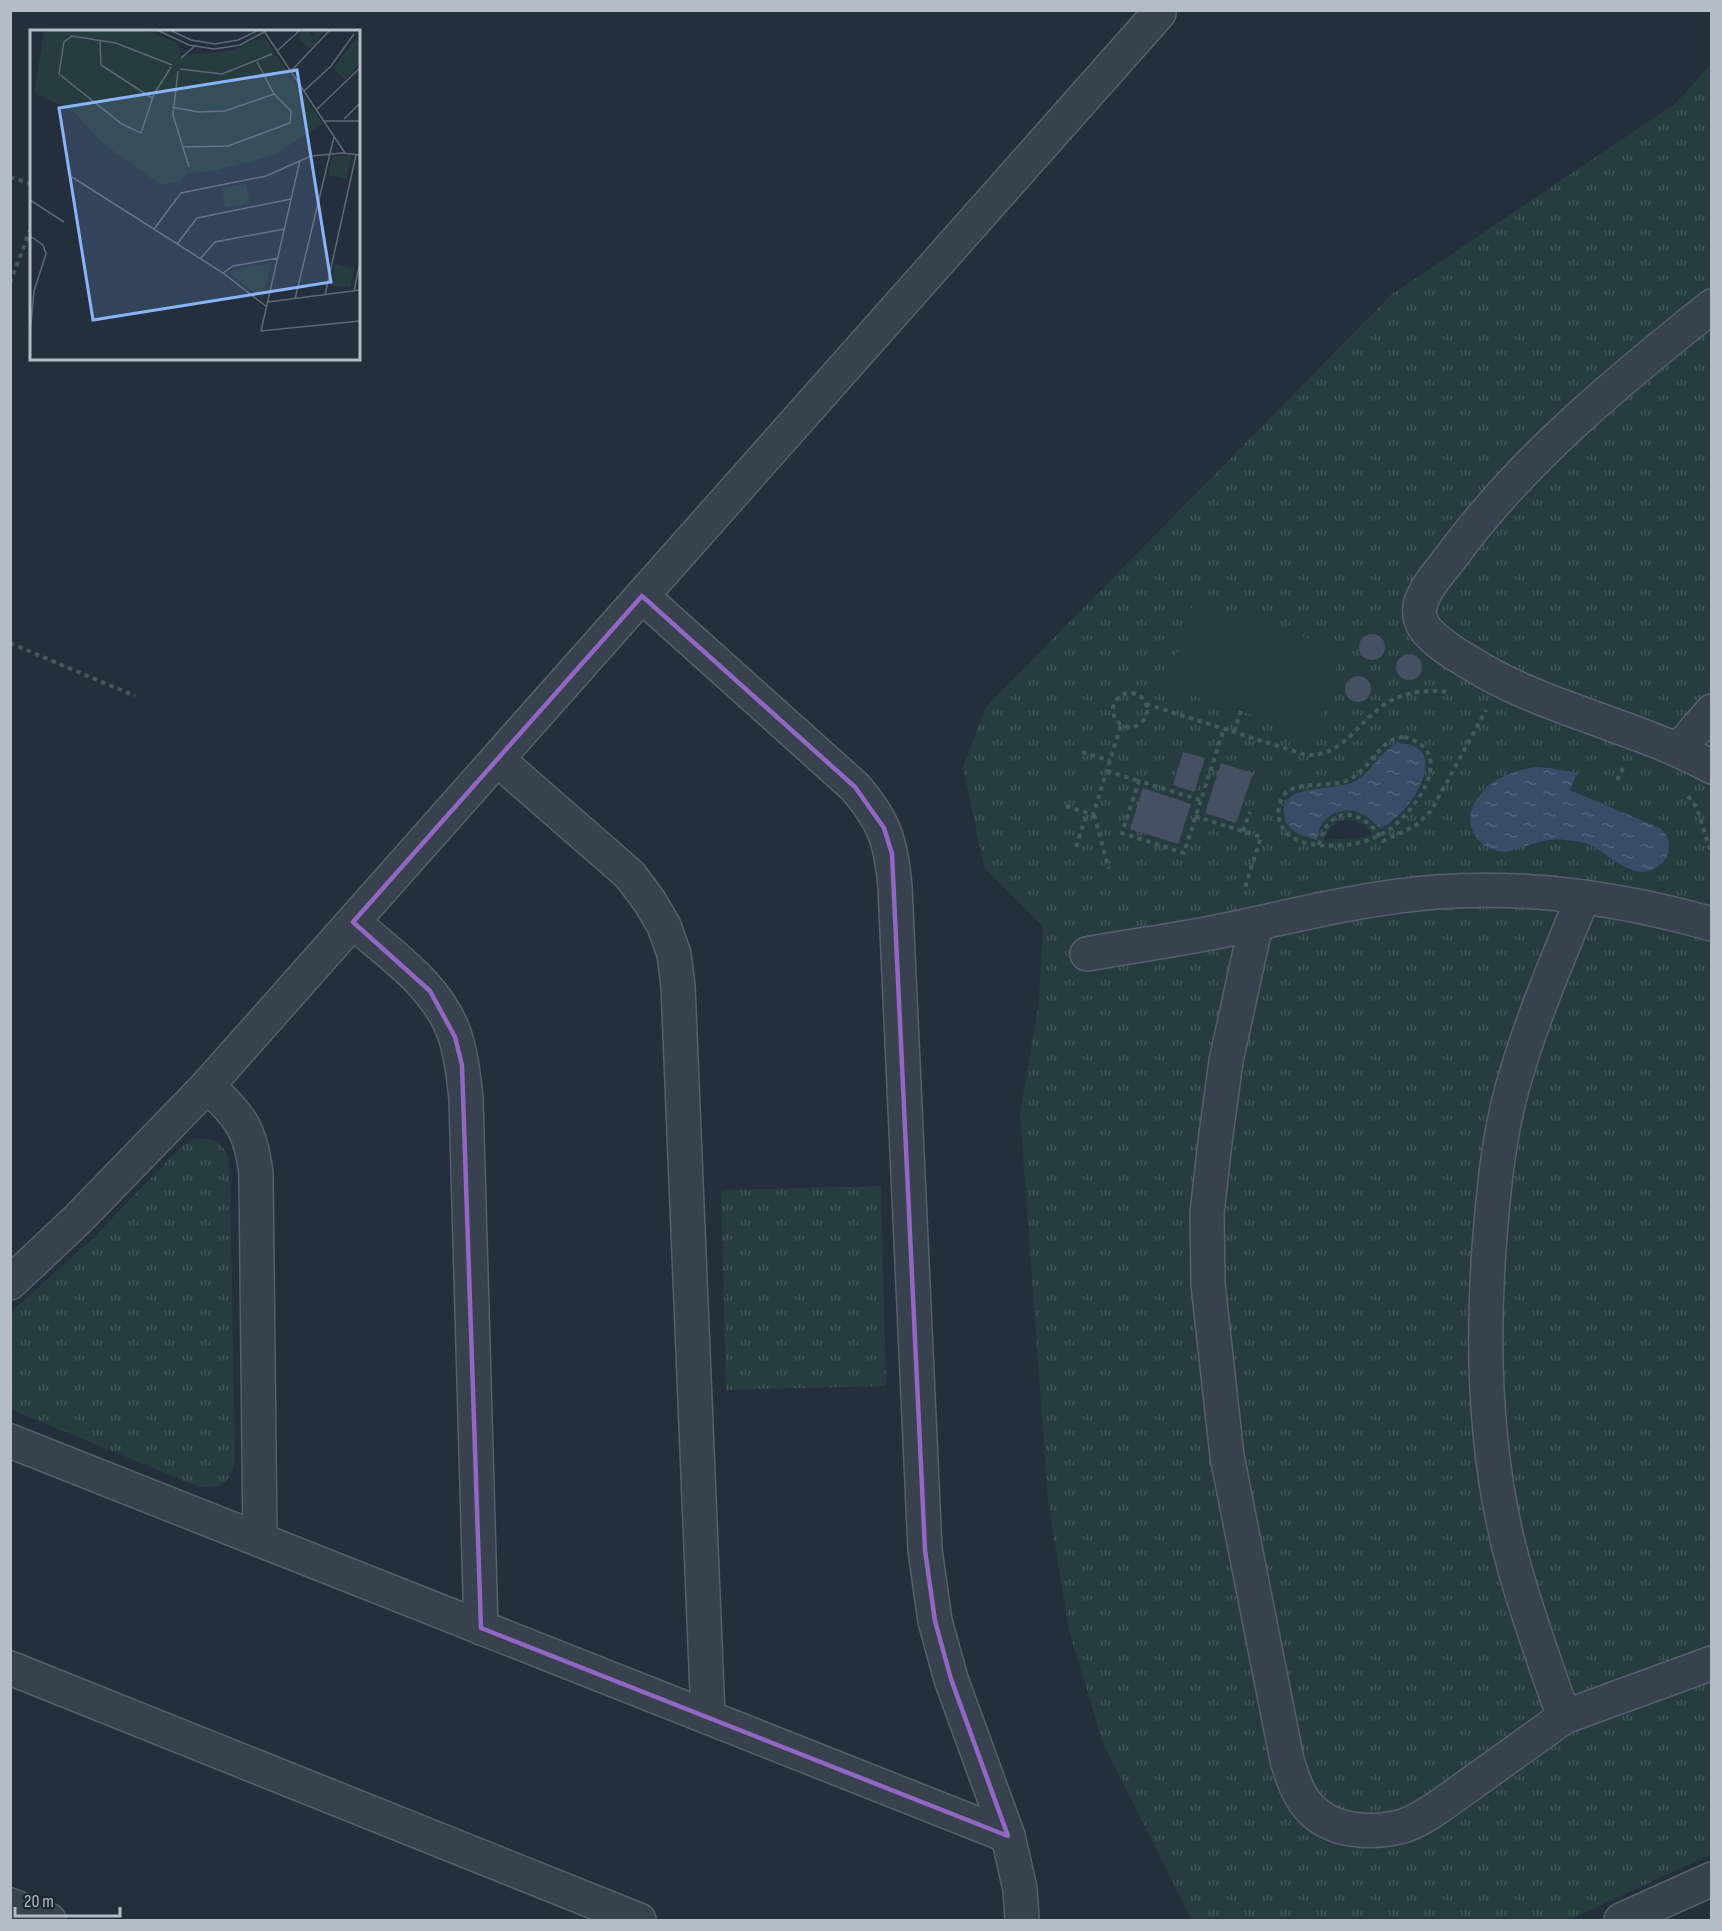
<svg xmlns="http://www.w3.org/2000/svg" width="1722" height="1931" font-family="'Sofia Sans Condensed',sans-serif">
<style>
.grass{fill:url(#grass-tufts);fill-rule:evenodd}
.garden{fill:#263c3f}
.water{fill:url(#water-ripples)}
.building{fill:#455162}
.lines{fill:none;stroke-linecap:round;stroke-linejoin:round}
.minor-casing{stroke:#565f6c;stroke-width:36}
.path{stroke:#44595c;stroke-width:4;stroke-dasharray:4.5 4.5;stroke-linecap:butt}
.minor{stroke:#38414e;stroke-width:33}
.marked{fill:none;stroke:#9266c3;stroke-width:4.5;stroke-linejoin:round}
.inset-road{fill:none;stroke:#5e6776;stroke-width:1.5}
.view{fill:#8ab4f8;fill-opacity:0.15;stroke:#8ab4f8;stroke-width:3}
.inset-edge{fill:none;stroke:#b4bcc9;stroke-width:3}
</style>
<defs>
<pattern id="grass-tufts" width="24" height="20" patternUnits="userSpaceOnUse" patternTransform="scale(1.5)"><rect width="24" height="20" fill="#263c3f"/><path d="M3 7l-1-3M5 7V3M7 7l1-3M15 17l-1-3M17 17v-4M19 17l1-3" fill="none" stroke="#435659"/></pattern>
<pattern id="water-ripples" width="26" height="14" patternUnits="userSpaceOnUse" patternTransform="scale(1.5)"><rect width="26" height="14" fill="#394c67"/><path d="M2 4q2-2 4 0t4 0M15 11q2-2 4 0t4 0" fill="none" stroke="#53647b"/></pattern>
</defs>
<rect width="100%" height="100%" fill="#242f3e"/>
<g class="grass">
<path d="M1711,64V1854L1569,1920H1192L1103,1743L1069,1631L1048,1502L1020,1113L1039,1001L1043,926L984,867L963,766L986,707L1392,294L1676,103ZM1398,743H1406L1423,754C1434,784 1403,815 1381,829C1375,824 1369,817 1362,814C1340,803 1319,817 1316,839L1295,832L1299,791C1323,787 1348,792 1367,773C1378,763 1384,750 1398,743ZM1536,767L1550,768L1576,774L1570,790L1660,828L1669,849C1667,856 1663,863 1656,867C1631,884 1605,848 1581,842C1556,837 1536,842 1513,850L1473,832C1472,826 1470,818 1471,813C1477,782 1511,776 1536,767ZM1350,819L1364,825L1372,834L1360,838L1324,840C1329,826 1336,820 1350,819Z"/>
<path d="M194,1139C223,1137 229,1150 230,1177L235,1459C232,1483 220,1491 197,1486L10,1409L11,1312L90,1241L183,1145Z"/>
<path d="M881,1186L886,1386L726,1390L721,1190Z"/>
</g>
<path class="garden" d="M1194,601L1342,649L1315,735L1166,687Z"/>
<g class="water">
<path d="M1398,743C1440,744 1426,783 1409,804C1401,814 1391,822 1381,829C1375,824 1369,817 1362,814C1341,804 1318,817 1317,840C1304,836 1287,832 1284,817C1279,781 1331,793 1353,782C1372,773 1379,752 1398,743Z"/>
<path d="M1536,767L1550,768L1577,773L1570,790L1660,828C1666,833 1670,840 1669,848C1669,856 1663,863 1657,867C1635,882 1614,858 1595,848C1586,842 1575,841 1564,840C1543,837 1526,848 1506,852C1475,851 1459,820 1479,796C1493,778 1514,770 1536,767Z"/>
</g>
<g class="building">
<circle cx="1372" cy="647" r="13"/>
<circle cx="1409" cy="667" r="13"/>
<circle cx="1358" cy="689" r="13"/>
<path d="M1183,752L1205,758L1194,792L1173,785Z"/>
<path d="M1221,763L1253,773L1236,823L1205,813Z"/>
<path d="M1143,788L1191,804L1178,844L1130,829Z"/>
</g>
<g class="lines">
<g class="minor-casing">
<g id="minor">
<path d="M1712,306C1618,381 1522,460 1451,557C1440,572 1424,588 1420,606C1418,616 1421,623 1427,631C1438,643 1453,653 1467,661C1542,709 1633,724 1712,767"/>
<path d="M642,596L855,787C885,822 891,842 895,887L925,1550L935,1621L951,1679L1008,1836L1020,1889L1022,1920"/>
<path d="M1679,749L1712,711"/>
<path d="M497,759L630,875L650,902L664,926L674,954L678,986L708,1717"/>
<path d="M353,922C391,955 441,988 456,1039C462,1059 464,1078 466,1099L481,1628"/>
<path d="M1256,924L1226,1061L1215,1142L1207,1213L1208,1284L1227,1456L1287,1760C1292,1776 1297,1793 1308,1806C1331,1833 1371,1834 1403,1826C1416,1822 1428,1814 1440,1806L1564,1717L1712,1663"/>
<path d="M1087,954C1136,945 1186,939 1235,928C1302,914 1368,897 1437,892C1529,885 1623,899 1712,924"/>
<path d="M207,1086C240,1115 251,1130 256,1174L260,1540"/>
<path d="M10,1283L78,1219L207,1086L1159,13"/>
<path d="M10,1441L1008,1836"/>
<path d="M10,1668L639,1920"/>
<path d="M1564,1717C1546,1667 1528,1617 1514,1566C1483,1455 1481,1337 1491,1223C1495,1178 1500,1132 1512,1089C1530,1023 1557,961 1583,897"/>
<path d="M10,1905L49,1920"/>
<path d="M1621,1920L1712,1879"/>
</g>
</g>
<g class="path">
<path d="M10,177L32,184"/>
<path d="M10,283L32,225"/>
<path d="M10,643L135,696"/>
<circle cx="1130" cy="710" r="17"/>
<path d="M1146,704L1306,755C1343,757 1358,722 1385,704C1403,692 1427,689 1448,692"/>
<path d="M1234,732L1241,711"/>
<path d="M1404,737C1460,751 1415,812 1387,831C1374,839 1360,844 1344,845C1322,847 1284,846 1279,818C1278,811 1279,802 1283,796C1296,778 1332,790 1352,778C1372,766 1379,739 1404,737Z"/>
<path d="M1082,752L1110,761"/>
<path d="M1107,771L1139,781"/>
<path d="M1617,780L1625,764"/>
<path d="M1688,796L1697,808L1712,856"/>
<path d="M1200,800L1139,781L1122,833L1184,853L1224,728"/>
<path d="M1066,806L1093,815L1121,725"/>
<path d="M1094,815L1109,869"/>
<path d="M1195,816L1261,837L1244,891"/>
<path d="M1243,831L1250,812"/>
<path d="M1319,845C1329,802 1364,809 1383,841L1415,826L1431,811L1486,710"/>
<path d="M1076,847L1087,813"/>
</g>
<use href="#minor" class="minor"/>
</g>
<path class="marked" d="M642,596L855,787L884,828L892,854L925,1550L935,1621L951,1679L1008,1836L481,1628L462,1065L455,1037L430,991L353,922Z"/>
<g transform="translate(30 30)">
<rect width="330" height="330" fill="#242f3e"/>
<path d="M14,1H118L147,13L151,25L199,21L234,7L293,94L243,126L180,142L157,143L150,152L131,155L72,113L43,81L4,63ZM273,1H280L281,7L285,5L282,1H294L280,19L268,8ZM325,9L330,12V32L316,50L303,39ZM302,126H321L317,149L298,145ZM216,154L220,173L195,178L192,158ZM241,233L233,269L200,244L203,239ZM305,234L325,238L320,257L301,256Z" fill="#263c3f"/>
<path d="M113 122a8 8 0 1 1 16 0a8 8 0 1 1-16 0Z" fill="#263c3f"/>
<path class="inset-road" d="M129,1L159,15L184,19L210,15L236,1M142,1L161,10L185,14L208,10L227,1M234,1L315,123M70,10L71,35L122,68M247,21L269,1M151,28L166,15M141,37L124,64L111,103L92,94L29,44L34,12L42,6L86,13L142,35M150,39L192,44L242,24M148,41L143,85L159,137M261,41L299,1M274,61L301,36L324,4M142,77L168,82L195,81L244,64M286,80L330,38M314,89L330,73M293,91H330M152,117L198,116L260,93L261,81L244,64L227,32M270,130L231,301L330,291M42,147L193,243L237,277M0,170L34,192M124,199L151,163L236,146L281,126L312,123L330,125M0,206L13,215L16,224L4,261L0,305M147,214L167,188L261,169M170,229L185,212L254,199M193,243L203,236L248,228M324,261L330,232M295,265L326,125M265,269L304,107M238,272L330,260"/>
<path class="view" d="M267,40L301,252L63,290L29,78Z"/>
<rect width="330" height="330" class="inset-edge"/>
</g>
<rect width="1722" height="1931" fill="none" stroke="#b4bcc9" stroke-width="24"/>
<path d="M15 1907v9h105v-9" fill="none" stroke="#b4bcc9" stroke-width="3"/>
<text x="24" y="1907" font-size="18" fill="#b4bcc9" stroke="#1d2633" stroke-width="4.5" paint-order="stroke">20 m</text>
</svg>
